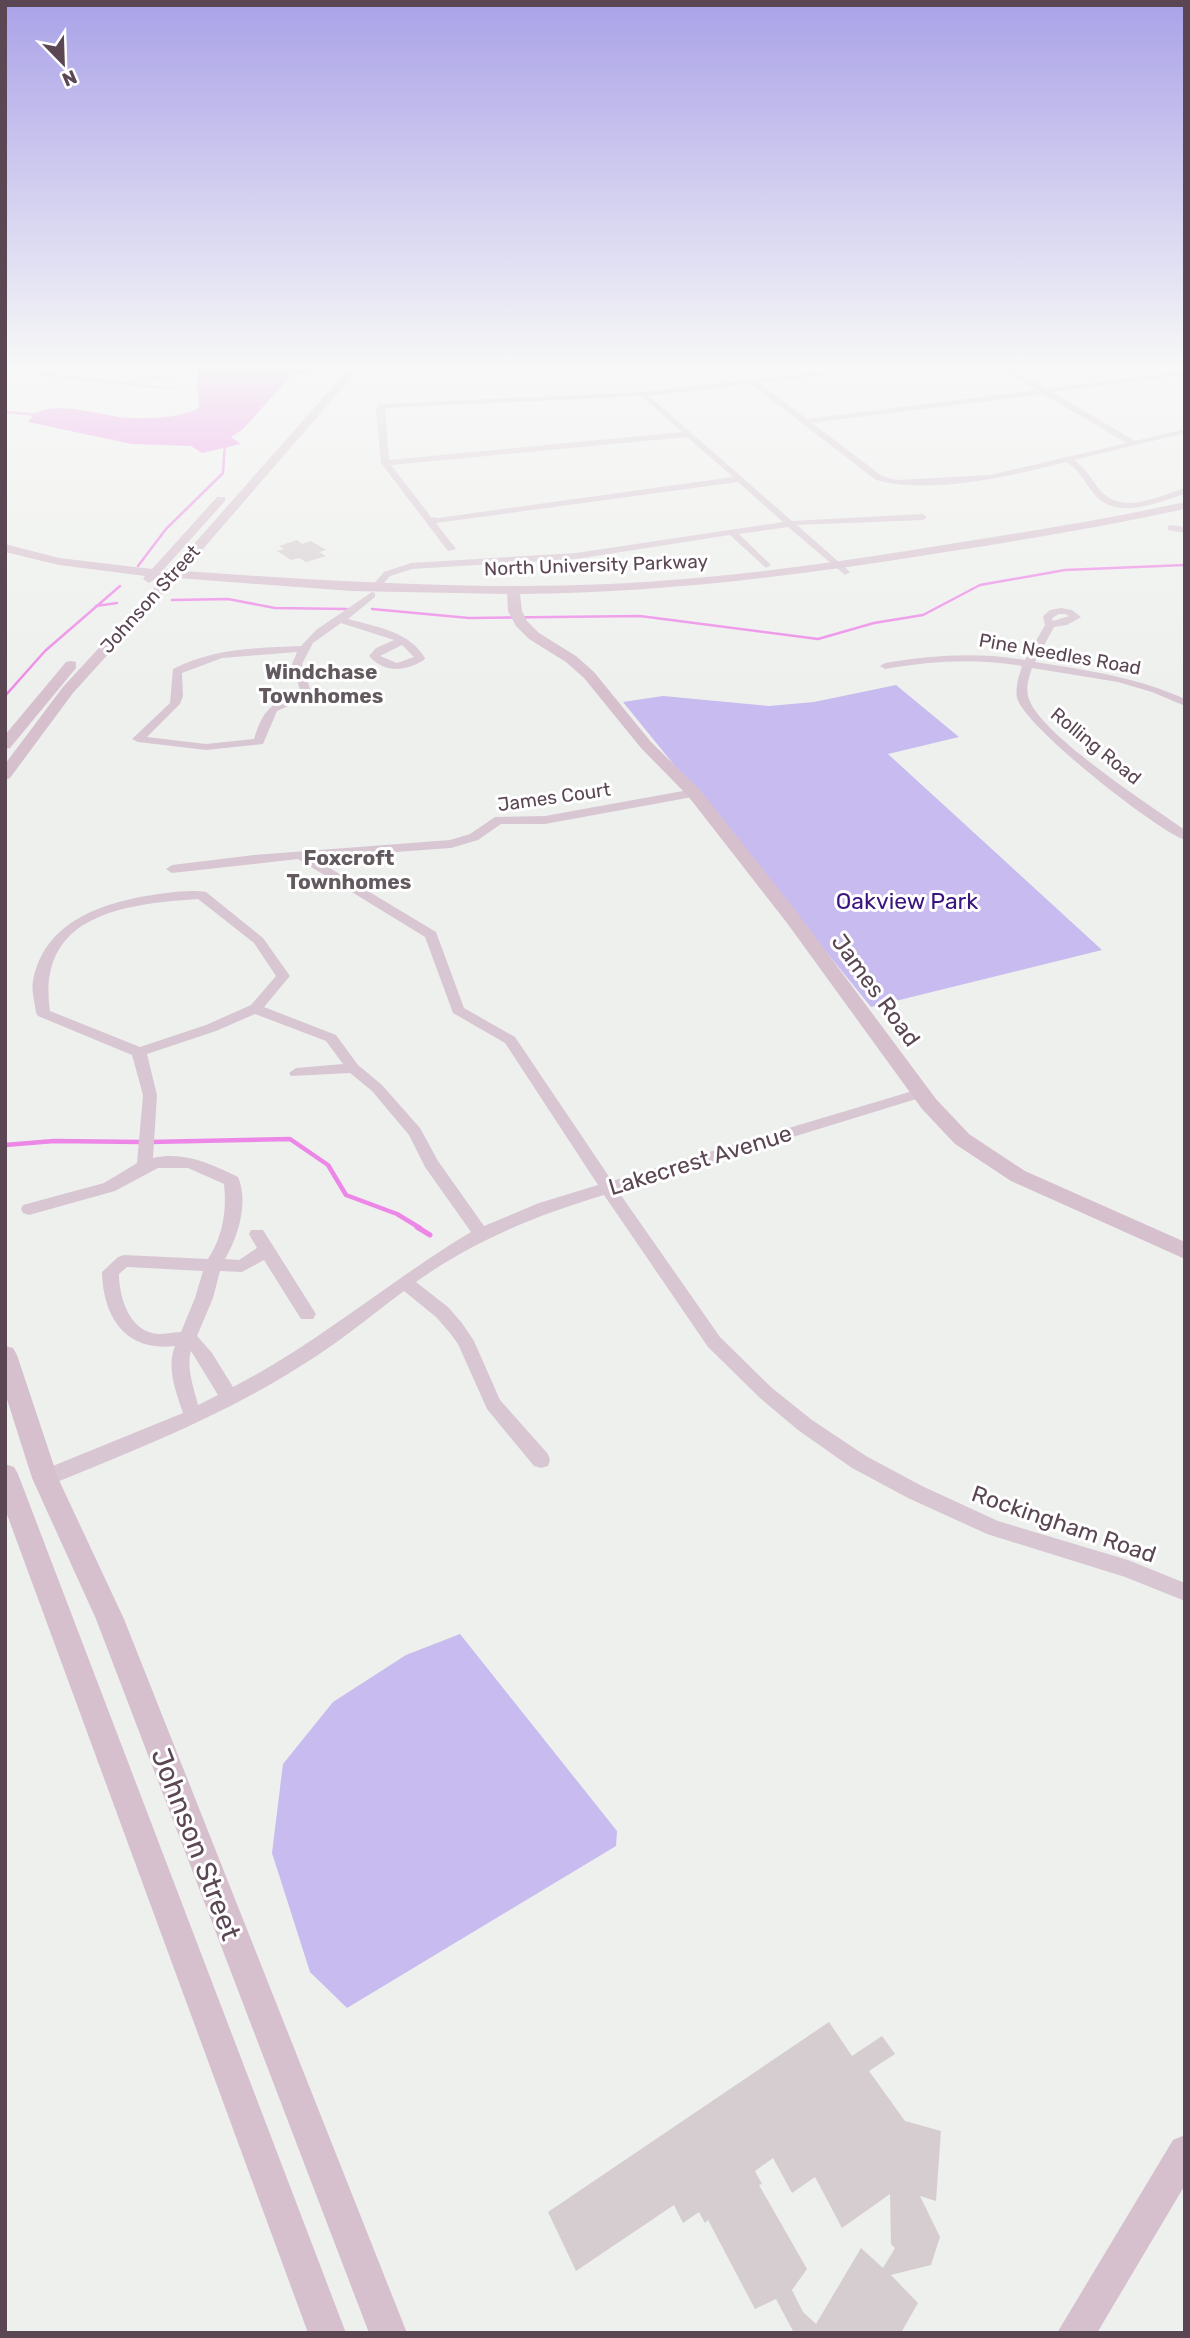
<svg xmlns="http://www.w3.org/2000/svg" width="1190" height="2338" font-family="Rubik,sans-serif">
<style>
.green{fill:#c7bbef}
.water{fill:#ed87e7}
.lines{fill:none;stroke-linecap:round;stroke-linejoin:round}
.stream-far2{stroke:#ed87e7;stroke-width:2.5}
.stream-far1{stroke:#ed87e7;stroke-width:4.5}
.stream{stroke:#ed87e7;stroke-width:5}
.building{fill:#d6cdd1;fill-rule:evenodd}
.street{fill:#d8c7d3;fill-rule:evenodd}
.secondary{fill:#d7c0ce;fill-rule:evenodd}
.labels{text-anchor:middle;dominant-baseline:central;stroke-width:6;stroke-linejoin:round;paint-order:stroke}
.far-street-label{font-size:19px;fill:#5b4654;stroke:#fff}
.far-neighbourhood-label{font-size:21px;font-weight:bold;fill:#635a5f;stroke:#fff}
.park-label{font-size:23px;fill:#3a157e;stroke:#fff}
.street-label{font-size:23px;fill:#5b4654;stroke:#fff}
.near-street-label{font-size:28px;fill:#5b4654;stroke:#fff}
</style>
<rect width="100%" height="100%" fill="#eef0ed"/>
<g class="green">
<path d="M896,685L959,737L888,754L1102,950L871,1007L623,702L663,696L769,706L814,702Z"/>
<path d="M460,1634L617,1831L616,1846L347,2008L310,1972L272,1853L283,1764L333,1702L406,1655Z"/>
</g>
<path class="water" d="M203,365H332L330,368L293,374L243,429L231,437L241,444L202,453L191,446L132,444L28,422C43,394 104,417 128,418C149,419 180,418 199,408L197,381Z"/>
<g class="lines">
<g class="stream-far2">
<path d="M199,365V377"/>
<path d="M5,412L38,415"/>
<path d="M138,566L166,529L223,473L225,443"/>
<path d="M172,600L228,599L275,608L347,609"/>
<path d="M96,606L117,603"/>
<path d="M372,609L469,618L640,616L818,639L874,623L923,615L980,585L1065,570L1185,565"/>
<path d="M5,696L45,651L120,586"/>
</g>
<g class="stream-far1">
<path d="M151,1142L290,1139L328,1165L346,1195L397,1214L420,1228"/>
<path d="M5,1145L54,1141L142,1142"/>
</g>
<path class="stream" d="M417,1227L430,1235"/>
</g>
<g class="building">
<path d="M297,540L302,544L311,541L326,550L319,552L326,556L306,562L299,558L291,560L277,551L284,549L279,546Z"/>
<path d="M829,2022L852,2056L882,2036L895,2054L869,2071L905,2121L941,2131L936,2201L920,2196L940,2237L931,2265L891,2275L918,2303L901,2333H794L776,2299L755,2309L708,2220L705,2223L699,2212L683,2223L674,2205L576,2271L548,2212ZM773,2158L792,2193L815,2177L842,2228L890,2194L891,2244L895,2248L883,2268L861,2248L816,2324L803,2312L792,2290L807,2269L759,2185L762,2184L755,2171Z"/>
</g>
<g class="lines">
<g class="street">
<path d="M5,365L64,375L177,388L173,390L64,379L5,369Z"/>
<path d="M885,365H906L759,383L807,419L1037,390L997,365H1005L1046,389L1185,371V375L1052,392L1135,441L1185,429V433L1074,460C1086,468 1091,479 1100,490C1122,516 1159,496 1185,488V494C1158,502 1118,521 1095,495C1085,483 1080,470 1066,462C1010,476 932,495 876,480L751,384L649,396L792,521L923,514L927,517L923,520L797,525L848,570L850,572L845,575L788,527L739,534L769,563L771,565L766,568L730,535L576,559L412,569L390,576L379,589L371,587L384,572L411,563L576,553L783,522L738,482L436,523L456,549L448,551L381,463L376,409L380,404L643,392ZM1043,394L1127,443L990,475L897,480L882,476L812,423ZM641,396L682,432L389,460L385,408ZM687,437L733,477L438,518L431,517L391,465Z"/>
<path d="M173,374L176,378L144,379L140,377Z"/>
<path d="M1171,525L1185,527V533L1168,530V526Z"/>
<path d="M372,592L375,593V597L348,619C377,627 409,631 425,658L424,660C405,672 384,673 369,656L376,648L394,640L341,623L313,643L302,664L312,695L277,711L263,744L206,750L138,742L132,739L170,703L173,669C214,648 256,648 301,646L316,630ZM402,645L414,657L397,663L380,656ZM297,652L292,664L301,693C271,703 264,708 254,739L206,744L147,737L180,704L183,696L182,673L222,658Z"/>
<path d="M1061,608L1072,610L1081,617L1067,625L1054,627L1035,662C1086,670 1136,677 1185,699V706L1152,692L1118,682L1032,668C1029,677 1025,689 1029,699C1041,735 1151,806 1185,830V840C1156,830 1025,727 1017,698C1015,687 1019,676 1022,666C975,658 932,661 885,669L880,666L885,663C933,655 977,652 1025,660L1045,625L1043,616L1050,610ZM1065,614L1069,616L1053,621L1052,618L1059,614Z"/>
<path d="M694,789L700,793L698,796L545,824H501L478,840L451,848L313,858L436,932L464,1008L515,1037L612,1181L916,1090H926L928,1093L926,1096L618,1191L720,1337L772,1388L812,1420L866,1456L922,1486L998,1521L1128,1560L1185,1583V1601L1125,1577L987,1534L908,1498L852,1468L798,1430L760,1398L708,1347L604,1195C537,1215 473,1241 416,1282L448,1307L462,1323L474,1341L500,1400L548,1454L550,1460L548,1466L541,1468L534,1466L487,1409L458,1344L450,1333L436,1317L404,1291C369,1317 336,1345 299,1367C222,1416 137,1449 52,1484L45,1486L38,1484L36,1478L38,1472L183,1413C176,1392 166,1367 175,1346C126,1352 103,1318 102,1272L118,1257L124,1255L208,1259C223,1236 227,1210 224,1184L188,1168H158L115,1191L29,1215L23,1213L21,1209L23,1205L104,1183L137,1163L143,1095L132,1055L38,1016L36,1013C35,1003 31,991 33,981C44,924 96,905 146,896C164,893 188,889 206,892L263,938L290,976L264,1007L336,1035L358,1065L382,1085L420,1128L438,1161L484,1226L539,1203L598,1185L505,1043L453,1013L425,937L298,859L172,873L166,869L172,865L254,855L450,840L470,834L495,817L545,816ZM198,899L254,943L276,976L251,1005L206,1025L140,1047L50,1011C36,914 125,904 198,899ZM255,1014L326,1041L343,1064L296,1068L289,1073L291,1076L350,1073L372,1091L409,1135L425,1167L471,1232C389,1281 317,1344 233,1387L212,1353L197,1336L213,1298L220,1271L242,1272L264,1260L301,1319H313L316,1314L263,1230H251L249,1234L257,1248L239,1260L225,1259C238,1237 249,1202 238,1177C211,1164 184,1151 153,1158L157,1095L147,1054L216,1031ZM127,1267L203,1271L195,1298L181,1332C174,1332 166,1334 159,1334C130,1333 119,1298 119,1274ZM191,1351L218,1395L198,1405C194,1389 186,1367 191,1351Z"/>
</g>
<g class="secondary">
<path d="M352,365H362L184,571C326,581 468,590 610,584C716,579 820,565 925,548C1012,534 1099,521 1185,502V509C1102,527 1017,541 933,554C796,576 660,593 520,594L522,611L527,621L539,633L576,656L594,672L651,742L700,790L799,915L936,1099L969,1134L1025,1171L1185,1242V1259L1011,1181L955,1144L922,1109L787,923L688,796L641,748L584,678L566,662L529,639L516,626L508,611L507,594L351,591L177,578L73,693L10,778L5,780V764L63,687L164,577H158L149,583L143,579L145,576L59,565L5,552V544L59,558L152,569L217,497H225V501L164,569L171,570Z"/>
<path d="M71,661L76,662V668L10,748L5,749V735L66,662Z"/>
<path d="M5,1346L13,1348L17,1355L58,1478L124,1619L407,2333H369L96,1619L32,1478L5,1393Z"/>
<path d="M5,1464L14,1467L18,1474L346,2333H308L5,1509Z"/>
<path d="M1185,2135V2185L1097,2333H1057L1173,2140Z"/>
</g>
</g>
<linearGradient id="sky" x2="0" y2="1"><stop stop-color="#aaa2e8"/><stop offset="0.53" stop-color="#f7f8f7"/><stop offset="1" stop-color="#f7f8f7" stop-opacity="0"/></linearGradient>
<rect width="1190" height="692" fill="url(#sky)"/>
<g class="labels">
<g class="far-street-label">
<text transform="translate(596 565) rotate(-2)">North University Parkway</text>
<text transform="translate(150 599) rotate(-48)">Johnson Street</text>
<text transform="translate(1060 654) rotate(10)">Pine Needles Road</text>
<text transform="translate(1096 746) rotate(39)">Rolling Road</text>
<text transform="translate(554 797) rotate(-8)">James Court</text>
</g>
<g class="far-neighbourhood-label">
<text x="321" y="671">Windchase<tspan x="321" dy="24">Townhomes</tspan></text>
<text x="349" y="857">Foxcroft<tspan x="349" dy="24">Townhomes</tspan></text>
</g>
<g class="park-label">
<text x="907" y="901">Oakview Park</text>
</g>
<g class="street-label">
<text transform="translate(876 990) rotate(54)">James Road</text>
<text transform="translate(700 1160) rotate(-17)">Lakecrest Avenue</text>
<text transform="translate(1064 1524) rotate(19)">Rockingham Road</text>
</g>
<g class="near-street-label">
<text transform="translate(196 1844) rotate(69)">Johnson Street</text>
</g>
</g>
<rect width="1190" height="2338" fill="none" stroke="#5b4654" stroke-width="14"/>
<g transform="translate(63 63) rotate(157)" stroke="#ffffff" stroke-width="5" paint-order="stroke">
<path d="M0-5L12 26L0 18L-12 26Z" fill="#5b4654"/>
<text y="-10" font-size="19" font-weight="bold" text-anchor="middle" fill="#5b4654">N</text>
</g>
</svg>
